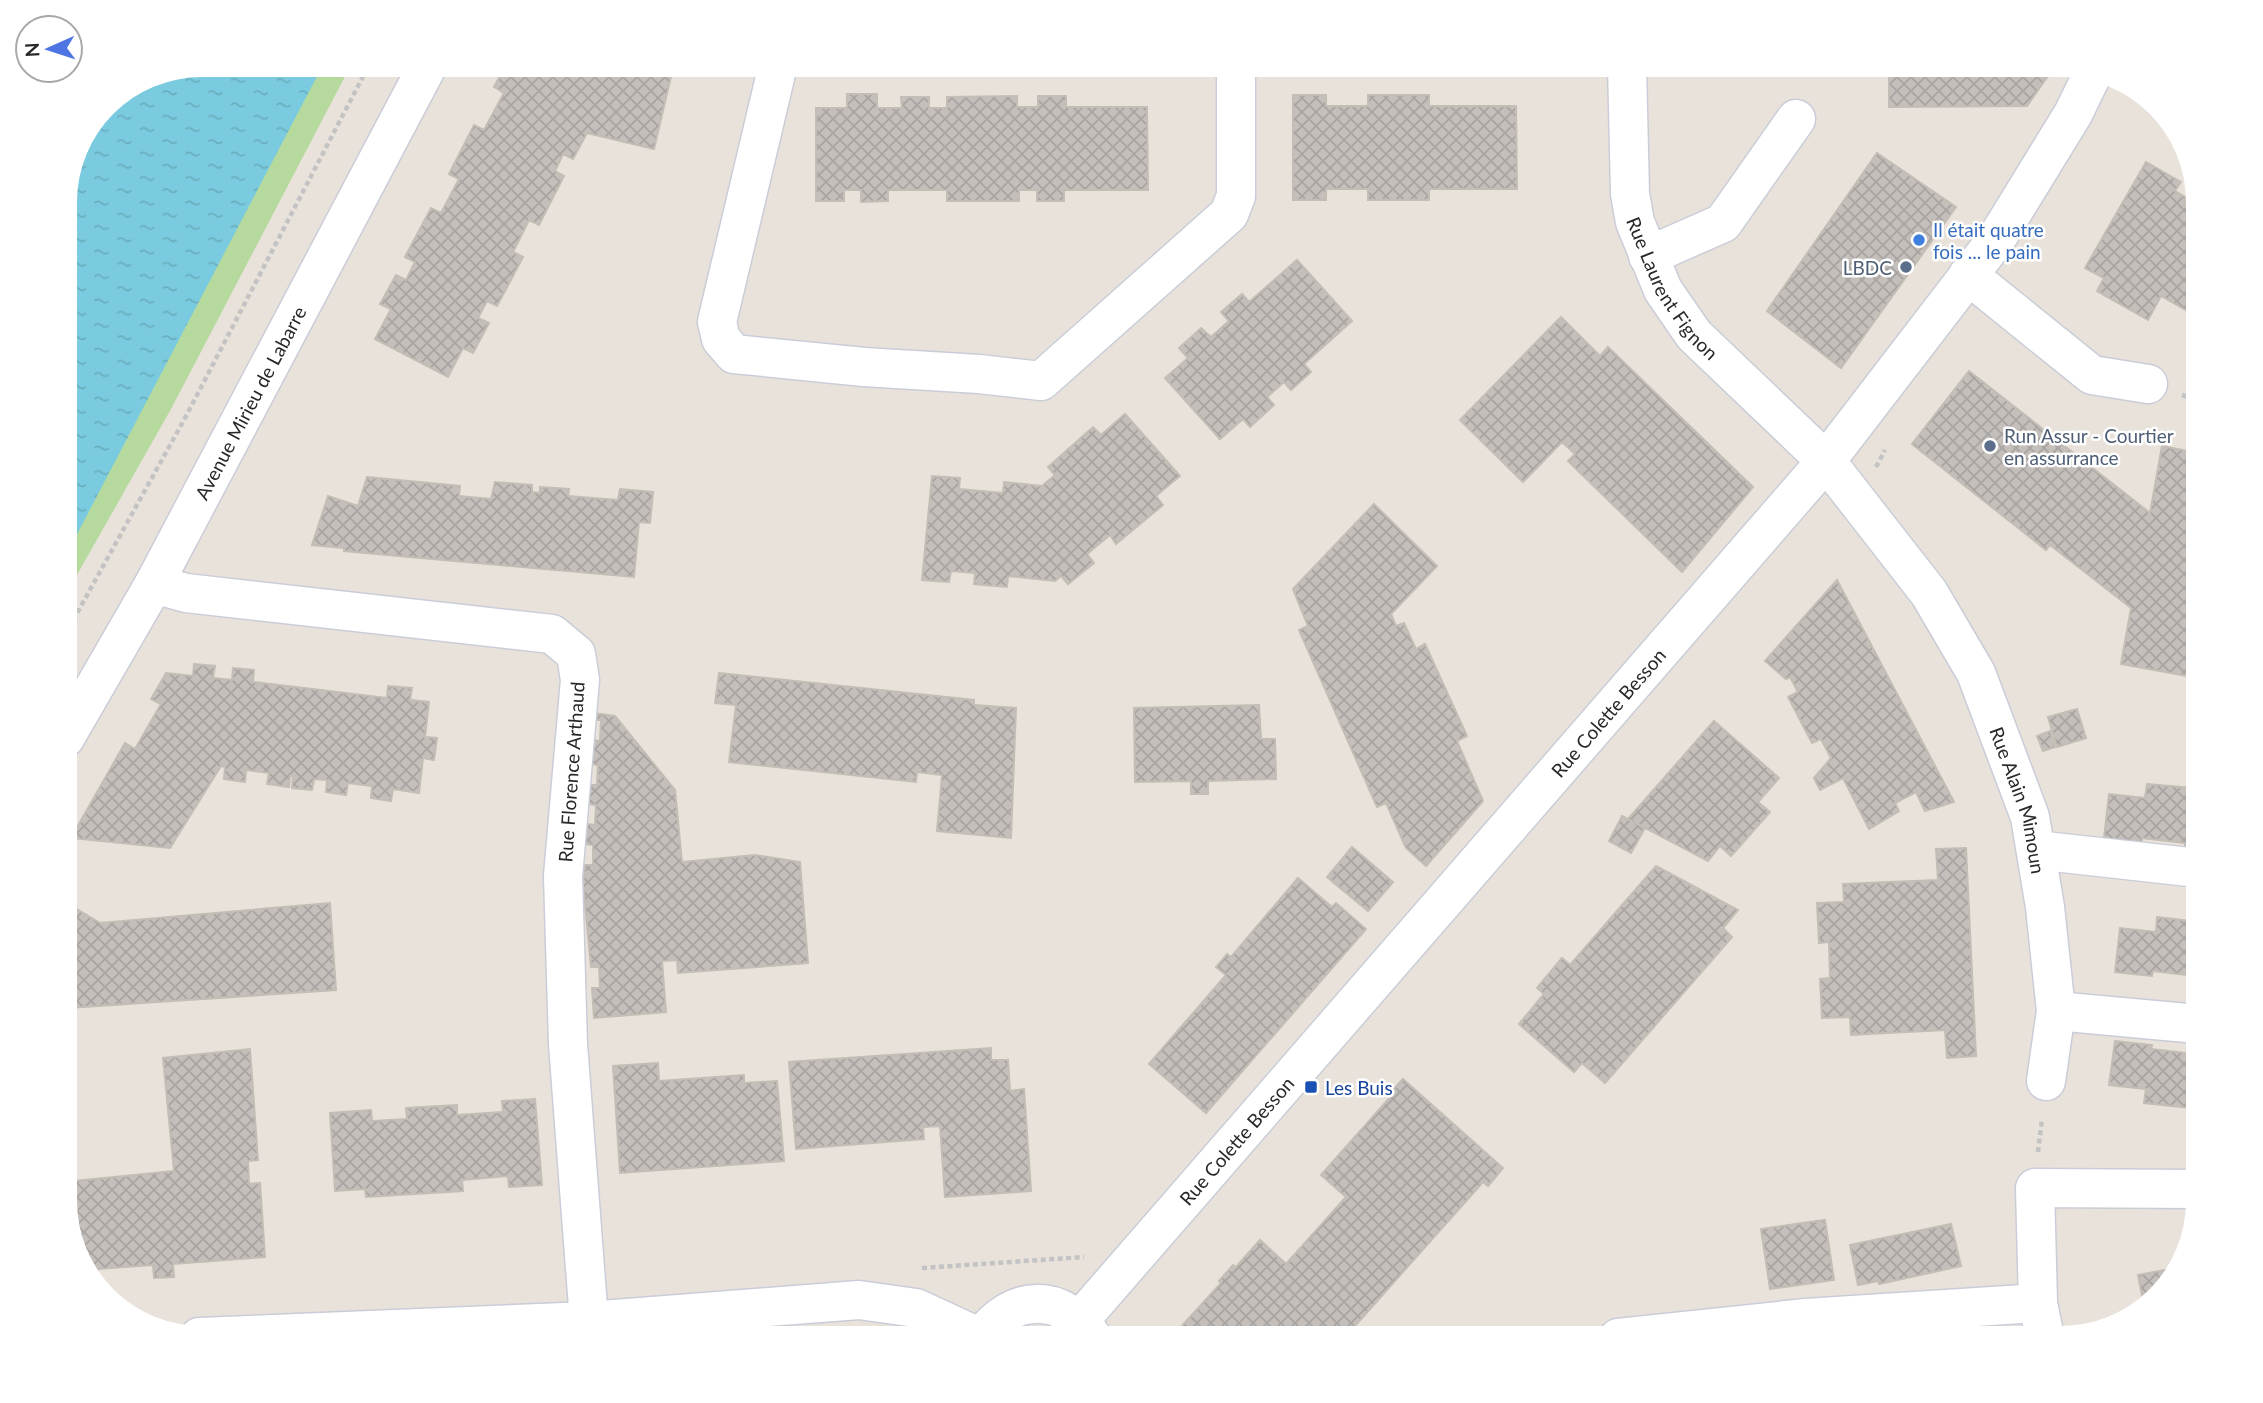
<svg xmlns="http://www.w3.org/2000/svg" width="2263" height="1403" font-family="Lato,sans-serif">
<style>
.grass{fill:#b6d99e}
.water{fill:url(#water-ripples)}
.building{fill:url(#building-cross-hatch);stroke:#c3bdb5;stroke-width:2}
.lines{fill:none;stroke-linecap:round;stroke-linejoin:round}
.minor-casing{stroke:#cacdd8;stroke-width:41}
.path{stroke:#c3c3c3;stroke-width:4.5;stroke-dasharray:5 3.5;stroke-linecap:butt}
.minor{stroke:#fff;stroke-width:38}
.shop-dot{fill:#3f7fe0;stroke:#fff;stroke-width:2.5}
.service-dot{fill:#5c6f8a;stroke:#fff;stroke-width:2.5}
.transit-dot{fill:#1a4fb4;stroke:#fff;stroke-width:2.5}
.labels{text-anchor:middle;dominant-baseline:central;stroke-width:5;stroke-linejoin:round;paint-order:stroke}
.shop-label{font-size:19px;fill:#366cbe;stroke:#fff;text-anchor:start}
.service-label{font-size:19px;fill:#4e5e75;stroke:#fff;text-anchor:end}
.street-label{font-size:19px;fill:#282828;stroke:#fff}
.transit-label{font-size:19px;fill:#164399;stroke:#fff;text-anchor:start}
</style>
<defs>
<pattern id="water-ripples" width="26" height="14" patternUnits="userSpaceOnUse" patternTransform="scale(1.75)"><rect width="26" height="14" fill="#7acbdf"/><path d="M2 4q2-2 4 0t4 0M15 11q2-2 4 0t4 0" fill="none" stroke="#6aaebf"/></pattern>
<pattern id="building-cross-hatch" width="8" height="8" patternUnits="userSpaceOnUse" patternTransform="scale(1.75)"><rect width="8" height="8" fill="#c4bfbb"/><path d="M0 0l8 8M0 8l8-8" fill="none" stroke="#a8a4a1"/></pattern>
</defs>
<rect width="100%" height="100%" fill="#e9e2db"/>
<path class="grass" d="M202,65H351L171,409L65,596V193L75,149L105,105L150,75Z"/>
<path class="water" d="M202,65H323L65,557V193L75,149L105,105L150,75Z"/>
<g class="building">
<path d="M506,65H658L673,68L654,149L587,133L573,159L563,154L555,171L564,176L539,225L529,220L513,252L523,257L497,306L487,301L478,318L489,323L473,353L463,348L448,377L375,339L391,309L380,304L396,275L406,280L415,262L405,257L431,208L441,213L459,179L449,174L474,125L484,130L504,93L494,87Z"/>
<path d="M1709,65H1862V74L1709,76Z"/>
<path d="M1889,65H2044L2050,73L2027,106L1889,107Z"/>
<path d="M847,94H877V108H902L901,97H929V108H947V97L1017,96V107H1038V96H1066V107H1147L1148,190H1064V201H1037V190H1019V201H947V190H888V201L861,202V190H844V201H816V108H847Z"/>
<path d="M1293,95H1326V106H1368V95H1429V106H1516L1517,189H1429V200H1368V189H1326V200H1293Z"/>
<path d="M1877,153L1956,207L1841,368L1767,311Z"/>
<path d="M2146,162L2181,182L2175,191L2189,199L2184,206L2197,213L2198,211V317L2161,296L2148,320L2097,291L2104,278L2085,268Z"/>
<path d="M1297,260L1352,321L1304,364L1311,372L1291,390L1284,382L1267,397L1274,405L1250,427L1243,419L1220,439L1165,378L1188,358L1179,348L1201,328L1211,337L1229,321L1221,312L1242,294L1249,302Z"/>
<path d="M1561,317L1600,356L1608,347L1753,487L1682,572L1568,461L1575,454L1562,442L1523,482L1460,420Z"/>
<path d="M1969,371L2150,513L2162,446L2198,453V678L2121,664L2131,608L2050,545L2046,550L1912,444Z"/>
<path d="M1125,414L1180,476L1156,496L1163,505L1116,544L1110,535L1087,554L1094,563L1068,584L1061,576L1055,581L1008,576L1007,587L974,584L975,573L951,571L949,582L922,580L932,476L960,478L959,489L1003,493L1004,482L1042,486L1055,475L1048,467L1093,427L1101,435Z"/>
<path d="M367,477L460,486L459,496L491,499L495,482L532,485V492L540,493V487L569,489L568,496L618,500L620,489L653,492L650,523L639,522L634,577L344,551V548L312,545L328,496L358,506Z"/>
<path d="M1374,504L1437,566L1391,614L1396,626L1404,623L1416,649L1425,644L1467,736L1457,741L1483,801L1426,866L1406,848L1386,803L1377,807L1299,630L1308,626L1293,589Z"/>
<path d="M1837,580L1954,802L1925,811L1916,792L1895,803L1899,811L1869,829L1843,778L1820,790L1814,778L1831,758L1821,739L1812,743L1788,697L1798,692L1790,677L1786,679L1765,661Z"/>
<path d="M194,664L215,666L213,678L232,680L233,668L254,670L253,682L387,698L388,686L412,688L410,700L429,702L425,737L437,738L434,760L423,758L419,793L393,789L391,801L371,798L372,786L348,783L346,795L326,792L327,780L314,779L312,790L292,788L293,776H290L289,787L267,784L269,773L246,770L245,782L224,779L225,767L221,766L170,848L71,838L125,743L135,749L161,704L151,699L166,673L193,676Z"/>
<path d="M719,673L974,700V705L1016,708L1011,838L937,831L942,775L917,772L916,782L729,762L736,705L715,703Z"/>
<path d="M1259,705L1261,739H1275L1276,779L1208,781V794H1191V781L1135,782L1134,708Z"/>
<path d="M2077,709L2086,738L2057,747L2048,717Z"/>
<path d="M593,713L615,716L675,790L682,862L755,855L800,862L808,963L678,973L677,960L662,961L666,1012L594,1018L592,988H600L599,967H591L583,884L585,865H593V845L585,844L587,824L595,825L596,805L588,804L589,785H597L598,765L590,764L592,740L600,741L601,720H593Z"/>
<path d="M1714,721L1779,778L1758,802L1770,812L1731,856L1720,846L1708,861L1628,819Z"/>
<path d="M2050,731L2055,747L2043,751L2037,736Z"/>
<path d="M2147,784L2192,788V798H2198V848L2185,847V843L2142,838V842L2104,838L2109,794L2145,798Z"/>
<path d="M1622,816L1645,828L1631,853L1609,841Z"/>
<path d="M1352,847L1393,882L1368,911L1327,877Z"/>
<path d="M1966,848L1976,1056L1947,1058L1945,1030L1851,1035L1850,1017L1822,1018L1820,979L1830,978L1829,942L1819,943L1817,903L1844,902L1843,884L1938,880L1936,849Z"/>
<path d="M1656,866L1738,910L1723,928L1732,937L1605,1083L1582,1063L1574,1072L1519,1024L1544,994L1537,988L1562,958L1570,965Z"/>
<path d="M1298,878L1332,907L1336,903L1366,929L1206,1113L1149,1064L1226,975L1216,967L1227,954L1231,957Z"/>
<path d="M65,902L100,923L330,903L336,990L68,1008L65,1006Z"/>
<path d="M2157,917L2198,922V981H2196V976L2153,971L2152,976L2115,972L2120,928L2156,932Z"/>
<path d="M2115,1041L2152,1045L2151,1049L2195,1054V1050H2198V1100L2191,1099L2190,1108L2144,1103L2146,1089L2109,1085Z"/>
<path d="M991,1048V1060H1008L1010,1091L1024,1089L1031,1191L945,1197L940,1126L923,1127L924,1139L796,1149L789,1062Z"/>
<path d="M250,1049L258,1160L248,1161L249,1184L260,1183L265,1257L173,1264L174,1277L154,1278L153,1265L84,1270L65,1210V1182L174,1171L163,1058Z"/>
<path d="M658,1063L659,1081L744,1075V1083L777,1081L784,1161L620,1173L613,1066Z"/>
<path d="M1403,1079L1503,1168L1488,1186L1483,1182L1347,1335L1340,1328L1331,1338H1325L1315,1329L1306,1338H1264L1251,1327L1241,1338H1191L1180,1328L1221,1283L1219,1281L1233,1265L1236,1267L1260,1240L1286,1264L1346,1197L1321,1175L1393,1094L1391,1092Z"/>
<path d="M535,1099L542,1185L509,1187L508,1176L462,1180L463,1191L366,1197L365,1189L335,1191L330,1113L371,1110L372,1121L407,1119L406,1108L457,1105V1115L503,1112L502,1101Z"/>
<path d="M1825,1220L1834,1280L1770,1289L1761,1229Z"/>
<path d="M1951,1224L1961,1266L1879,1284L1878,1281L1858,1285L1850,1245Z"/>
<path d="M2181,1267L2180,1270L2144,1306L2138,1275Z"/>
</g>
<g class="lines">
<g class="minor-casing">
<g id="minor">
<path d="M778,65L717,322L721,339L734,354L864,367L979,374L1041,381L1229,214L1236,196V65"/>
<path id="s1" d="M1627,65L1630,194L1635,222L1663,290L1694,335L1826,461L1929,593L1976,673L2030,817L2045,907L2056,1011L2046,1081"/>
<path d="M1648,256L1723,223L1796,119"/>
<path d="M1968,275L2092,375L2148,384"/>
<path d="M154,584L186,593L552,634L576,654L580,680L563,876L568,1044L589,1321"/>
<path id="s2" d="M65,738L154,584L428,65"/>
<path d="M2036,850L2198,868"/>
<path d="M2056,1011L2198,1024"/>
<path id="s3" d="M1080,1320L1826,461L1995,241L2073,114L2093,73"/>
<path d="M199,1337L589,1321L859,1300L916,1308L981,1338"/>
<path d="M981,1338C1012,1293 1062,1292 1093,1338"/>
<path d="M1618,1338L1806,1318L2038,1303"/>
<path d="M2045,1338L2038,1303L2035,1188L2198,1189"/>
</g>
</g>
<g class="path">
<path d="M2186,382L2198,384"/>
<path d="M2182,395L2198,400"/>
<path d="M1876,467L1885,450"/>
<path d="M65,635L185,418L369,65"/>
<path d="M2038,1152L2042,1119"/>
<path d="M922,1268L1084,1257"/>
</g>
<use href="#minor" class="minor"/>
</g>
<circle class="shop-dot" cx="1919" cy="240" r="7"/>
<g class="service-dot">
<circle cx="1906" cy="267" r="7"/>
<circle cx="1990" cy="446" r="7"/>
</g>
<rect class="transit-dot" x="1304" y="1080" width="14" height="14" rx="3.5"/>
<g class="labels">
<g class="shop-label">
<text x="1933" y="229">Il était quatre<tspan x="1933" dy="22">fois ... le pain</tspan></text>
</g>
<g class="service-label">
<text x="1892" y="267">LBDC</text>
<text x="2004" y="435" text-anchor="start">Run Assur - Courtier<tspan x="2004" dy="22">en assurrance</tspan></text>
</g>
<g class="street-label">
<text stroke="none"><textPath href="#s1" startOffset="234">Rue Laurent Fignon</textPath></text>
<text stroke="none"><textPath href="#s2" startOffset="383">Avenue Mirieu de Labarre</textPath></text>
<text stroke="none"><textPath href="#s3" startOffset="805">Rue Colette Besson</textPath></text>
<text transform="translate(571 772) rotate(-86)">Rue Florence Arthaud</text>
<text stroke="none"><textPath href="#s1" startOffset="863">Rue Alain Mimoun</textPath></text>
<text stroke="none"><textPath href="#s3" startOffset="238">Rue Colette Besson</textPath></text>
</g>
<g class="transit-label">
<text x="1325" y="1087">Les Buis</text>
</g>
</g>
<path d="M0 0H2263V1403H0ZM202 77H2061A125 125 0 0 1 2186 202V1201A125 125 0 0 1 2061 1326H202A125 125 0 0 1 77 1201V202A125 125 0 0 1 202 77Z" fill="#fff" fill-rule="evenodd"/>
<g transform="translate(49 49) rotate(267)"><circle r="33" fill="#ffffff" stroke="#a9a9a9" stroke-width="2"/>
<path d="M0-5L12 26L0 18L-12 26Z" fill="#4e75e3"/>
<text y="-10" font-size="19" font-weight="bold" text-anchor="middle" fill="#282828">N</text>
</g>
</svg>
